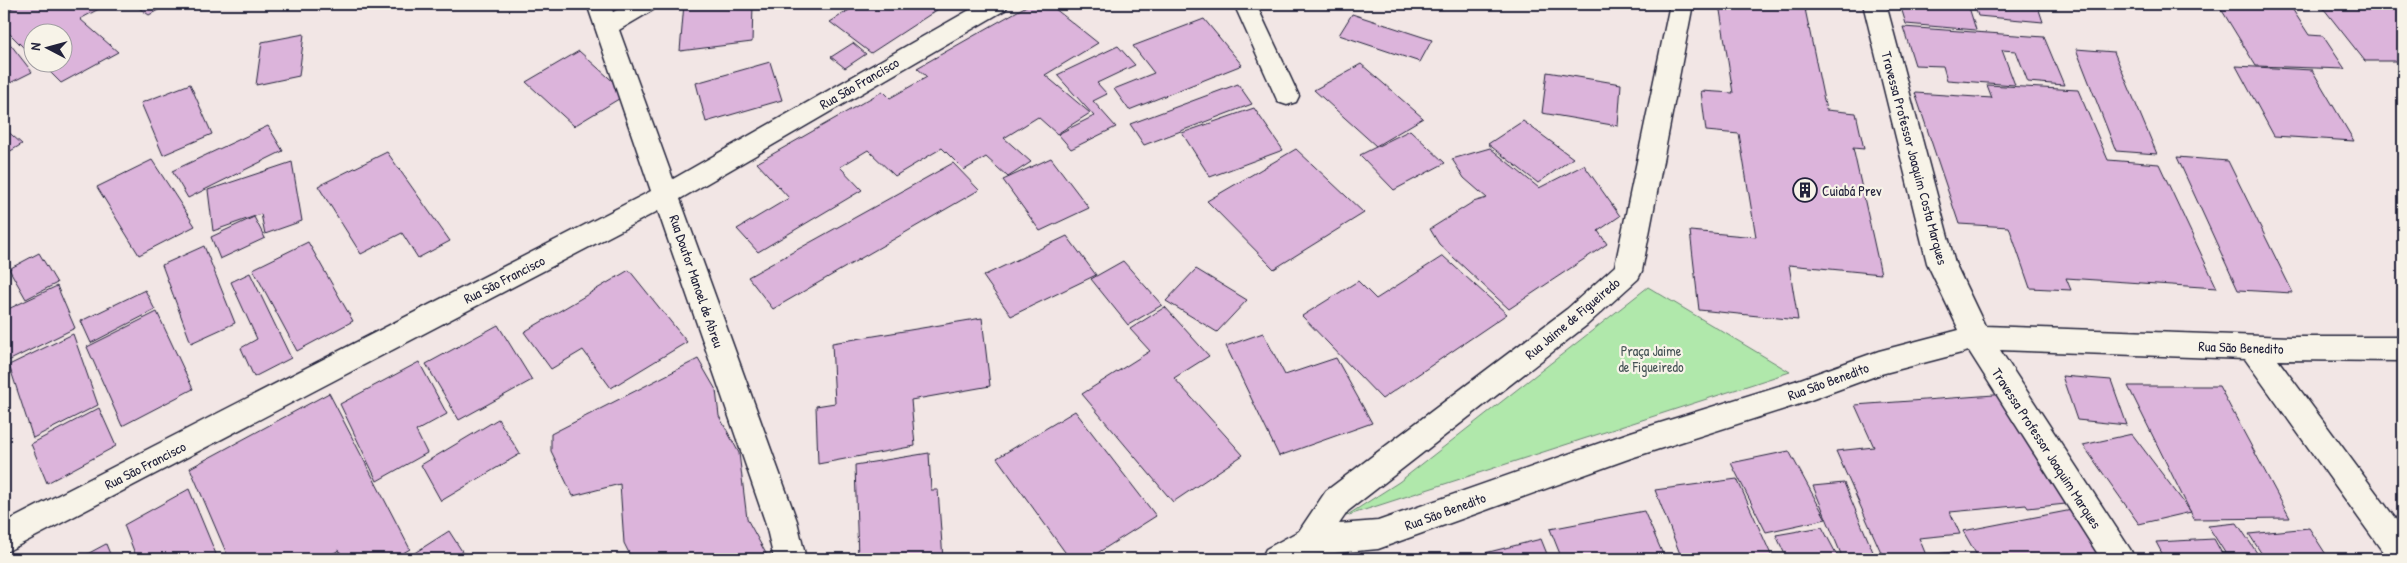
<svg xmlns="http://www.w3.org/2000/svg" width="2407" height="563" font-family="'Patrick Hand',sans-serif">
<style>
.green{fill:#b0e8ab;stroke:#698573}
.building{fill:#dcb4db;stroke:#22223b}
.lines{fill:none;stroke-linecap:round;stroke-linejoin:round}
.minor-casing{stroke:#22223b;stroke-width:3}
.minor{fill:#f7f3e8;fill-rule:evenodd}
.labels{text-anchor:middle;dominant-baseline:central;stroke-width:4.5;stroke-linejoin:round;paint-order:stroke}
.street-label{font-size:14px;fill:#22223b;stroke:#f7f3e8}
.poi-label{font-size:14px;fill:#22223b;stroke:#f7f3e8;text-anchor:start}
.park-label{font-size:14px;fill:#465457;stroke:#f7f3e8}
</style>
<rect width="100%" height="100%" fill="#f2e6e5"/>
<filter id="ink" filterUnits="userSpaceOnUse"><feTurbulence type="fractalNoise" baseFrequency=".02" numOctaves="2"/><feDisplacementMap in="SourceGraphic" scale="10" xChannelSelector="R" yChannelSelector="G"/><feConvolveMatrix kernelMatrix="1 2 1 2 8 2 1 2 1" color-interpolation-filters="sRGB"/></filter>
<g filter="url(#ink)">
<path class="green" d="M1648,287L1790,372L1346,516L1399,482Z"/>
<g class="building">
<path d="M20,4H108L80,19L118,52L61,83L40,62H62V32H32V56L4,28V12Z"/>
<path d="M133,4H169L149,15Z"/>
<path d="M684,4H753L752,42L680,51Z"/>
<path d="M859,4H946L871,53L830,22Z"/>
<path d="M1030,4H1049L1098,43L1045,75L1090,113L1057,134L1038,117L1004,138L1031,162L1008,177L986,157L964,170L942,148L895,176L868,150L840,167L862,190L758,252L737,229L789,198L757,163L883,91L890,98L927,77L917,68Z"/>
<path d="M1719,4H1804L1826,110L1856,113L1864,149L1853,148L1881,274L1789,265L1798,320L1699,310L1690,231L1756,237L1739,134L1706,131L1701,91L1733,93Z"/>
<path d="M1900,4H1968L1976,30L1906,24Z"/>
<path d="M1974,4H2037L2043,22L1978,16Z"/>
<path d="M2218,4H2289L2309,35L2323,36L2345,69L2256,66Z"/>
<path d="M2320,4H2403V61H2365Z"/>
<path d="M1352,14L1432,40L1420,62L1339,35Z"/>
<path d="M1204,19L1242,65L1129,110L1114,89L1154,73L1133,46Z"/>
<path d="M1903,27L2044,37L2064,85L2028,82L2016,51L2002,50L2015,85L1947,80L1943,66L1915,65Z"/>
<path d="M304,34L299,76L256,85L262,42Z"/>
<path d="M4,36L32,72L4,86Z"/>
<path d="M853,43L866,54L845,68L831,57Z"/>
<path d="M1118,46L1135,65L1097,83L1107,94L1093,101L1116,127L1071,149L1058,134L1094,116L1057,75Z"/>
<path d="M2076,49L2114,52L2157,154L2116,151Z"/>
<path d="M579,51L627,94L574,126L526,82Z"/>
<path d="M770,62L782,100L706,122L696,83Z"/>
<path d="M1361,64L1423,118L1376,146L1314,90Z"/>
<path d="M2236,66L2312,70L2354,141L2274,136Z"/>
<path d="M1547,72L1621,84L1618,126L1542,113Z"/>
<path d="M190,84L212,134L163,155L141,103Z"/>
<path d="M1238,84L1252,104L1144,145L1130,124Z"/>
<path d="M1987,85L2078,90L2108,160L2159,164L2217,288L2066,278L2071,290L2030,288L2009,227L1959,224L1915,93L1992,98Z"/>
<path d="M1254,108L1283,150L1210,177L1182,133Z"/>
<path d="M1523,121L1573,158L1538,183L1488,144Z"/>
<path d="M268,126L283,151L188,198L172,171Z"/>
<path d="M4,128L22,144L4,155Z"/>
<path d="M1410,130L1445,163L1394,190L1360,155Z"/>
<path d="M1490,148L1539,188L1584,165L1620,216L1598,231L1607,244L1509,309L1439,244L1430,229L1473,202L1487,198L1464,178L1452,159Z"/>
<path d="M1296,149L1364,213L1274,269L1207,201Z"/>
<path d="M387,152L450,241L418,258L402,233L361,254L318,186Z"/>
<path d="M2177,157L2228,161L2293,293L2238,290Z"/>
<path d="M1051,158L1089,208L1040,231L1003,180Z"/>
<path d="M152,160L195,226L139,255L97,187Z"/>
<path d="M292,162L302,221L265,234L261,214L213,231L208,190Z"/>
<path d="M953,163L979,190L773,309L748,277Z"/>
<path d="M254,217L265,238L220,259L211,237Z"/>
<path d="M1067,236L1096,275L1011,316L983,276Z"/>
<path d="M308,242L353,321L297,351L253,269Z"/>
<path d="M204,246L235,323L191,343L162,265Z"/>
<path d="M39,253L57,283L26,299L9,269Z"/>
<path d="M1443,256L1507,314L1382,399L1302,316L1358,281L1376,299Z"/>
<path d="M1123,261L1162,305L1128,325L1091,279Z"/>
<path d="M1196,269L1247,300L1217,332L1166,301Z"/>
<path d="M629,270L687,342L611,388L583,350L551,369L524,332Z"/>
<path d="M250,273L291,358L254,377L241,348L257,339L231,282Z"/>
<path d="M57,286L75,328L4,363V311Z"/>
<path d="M145,290L155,310L91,343L81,321Z"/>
<path d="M1165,307L1209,356L1174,378L1243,455L1173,502L1082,394L1150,351L1130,329Z"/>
<path d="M157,312L193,389L122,426L87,347Z"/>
<path d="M982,318L990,386L911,400L915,446L818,464L816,406L835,403L832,343Z"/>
<path d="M498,325L532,380L459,420L426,364Z"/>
<path d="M1263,333L1285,375L1336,358L1372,423L1279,456L1226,346Z"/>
<path d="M73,334L98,405L33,438L9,365Z"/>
<path d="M698,359L716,390L719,416L739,453L747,519L769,559H632L624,543L620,484L573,496L551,451V434Z"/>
<path d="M419,362L447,414L416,431L427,453L377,481L340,404Z"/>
<path d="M2062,376L2111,380L2127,425L2077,420Z"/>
<path d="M2128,386H2219L2290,518L2194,519Z"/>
<path d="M329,393L410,549L393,559H343L339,550L324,559H229L190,468Z"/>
<path d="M2008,394L2075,503L2028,508L2026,505L1950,512L1960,534L1919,538L1926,555L1953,552L1956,559H1884L1836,451L1874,447L1855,405Z"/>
<path d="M99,408L116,446L47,483L31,444Z"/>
<path d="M1075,411L1156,516L1088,559H1070L997,458Z"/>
<path d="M498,419L520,454L441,501L421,465Z"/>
<path d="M2132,434L2191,512L2139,524L2083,445Z"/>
<path d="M1789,451L1826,519L1766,532L1731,463Z"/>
<path d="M929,453L931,490H938L943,559H858L855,465Z"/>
<path d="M1737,479L1773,559H1682L1655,490Z"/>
<path d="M1844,483L1876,559H1843L1813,486Z"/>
<path d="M189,489L218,559H137L124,525Z"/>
<path d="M2072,510L2104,559H1979L1963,531Z"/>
<path d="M1644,511L1665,559H1562L1550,529Z"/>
<path d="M2237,523L2261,559H2229L2208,526Z"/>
<path d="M1822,527L1839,559H1787L1776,535Z"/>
<path d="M2309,528L2329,559H2265L2249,534Z"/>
<path d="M449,531L467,559H405Z"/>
<path d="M1541,539L1549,559H1487L1485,553Z"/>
<path d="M2214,539L2225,559H2165L2156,542Z"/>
<path d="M106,544L112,559H78Z"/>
</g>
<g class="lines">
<g class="minor-casing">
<g id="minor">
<path d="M587,4H610L613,12L628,4H657L653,10L619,30L673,179L980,4H1009L1005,10L680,199L797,521L806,559H774L765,521L658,211L4,553V523L651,191Z"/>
<path d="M1234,4H1256L1299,96L1296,102L1287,105L1278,102Z"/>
<path d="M1670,4H1693L1642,271L1638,279L1587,325L1348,511L1339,524L1378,521L1631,432L1795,381L1879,351L1959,330L1927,263L1863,4H1886L1955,263L1985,326L2290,337H2403V361L2278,360L2403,529V559H2388L2245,359L2000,350L2130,549L2135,559H2101L1969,351L1881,374L1797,405L1631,458L1378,549L1314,555L1307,559H1261L1266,549L1299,531L1326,491L1567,309L1615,266Z"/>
</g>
</g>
<use href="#minor" class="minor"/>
</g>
</g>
<defs>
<g id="building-ring" transform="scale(1.25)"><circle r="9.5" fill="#f7f3e8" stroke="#22223b" stroke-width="1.5"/><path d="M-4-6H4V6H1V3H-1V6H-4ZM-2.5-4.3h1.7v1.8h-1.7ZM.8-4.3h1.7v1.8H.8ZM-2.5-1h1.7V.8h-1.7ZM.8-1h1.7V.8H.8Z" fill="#22223b"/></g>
</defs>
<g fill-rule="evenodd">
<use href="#building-ring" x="1805" y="190"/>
</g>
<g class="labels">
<g class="street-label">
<text transform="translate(859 83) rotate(-30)">Rua São Francisco</text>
<text transform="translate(1915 158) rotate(75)">Travessa Professor Joaquim Costa Marques</text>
<text transform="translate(504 279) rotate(-27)">Rua São Francisco</text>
<text transform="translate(697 281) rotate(71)">Rua Doutor Manoel de Abreu</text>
<text transform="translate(1572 318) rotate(-40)">Rua Jaime de Figueiredo</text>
<text transform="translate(2241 347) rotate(2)">Rua São Benedito</text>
<text transform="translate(1828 381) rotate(-20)">Rua São Benedito</text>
<text transform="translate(2047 448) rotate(57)">Travessa Professor Joaquim Marques</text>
<text transform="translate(145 465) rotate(-27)">Rua São Francisco</text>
<text transform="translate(1445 511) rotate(-20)">Rua São Benedito</text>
</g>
<g class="poi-label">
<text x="1822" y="190">Cuiabá Prev</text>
</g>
<g class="park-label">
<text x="1651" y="350">Praça Jaime<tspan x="1651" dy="16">de Figueiredo</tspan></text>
</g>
</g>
<rect width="2407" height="563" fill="none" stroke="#f7f3e8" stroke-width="20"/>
<rect x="10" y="10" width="2387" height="543" fill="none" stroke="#22223b" stroke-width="2" filter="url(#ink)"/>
<g transform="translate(48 48) rotate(276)"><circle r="24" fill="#f7f3e8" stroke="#a29fa3"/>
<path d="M0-4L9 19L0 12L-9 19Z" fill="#22223b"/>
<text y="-8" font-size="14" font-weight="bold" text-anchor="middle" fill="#22223b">N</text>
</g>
</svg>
